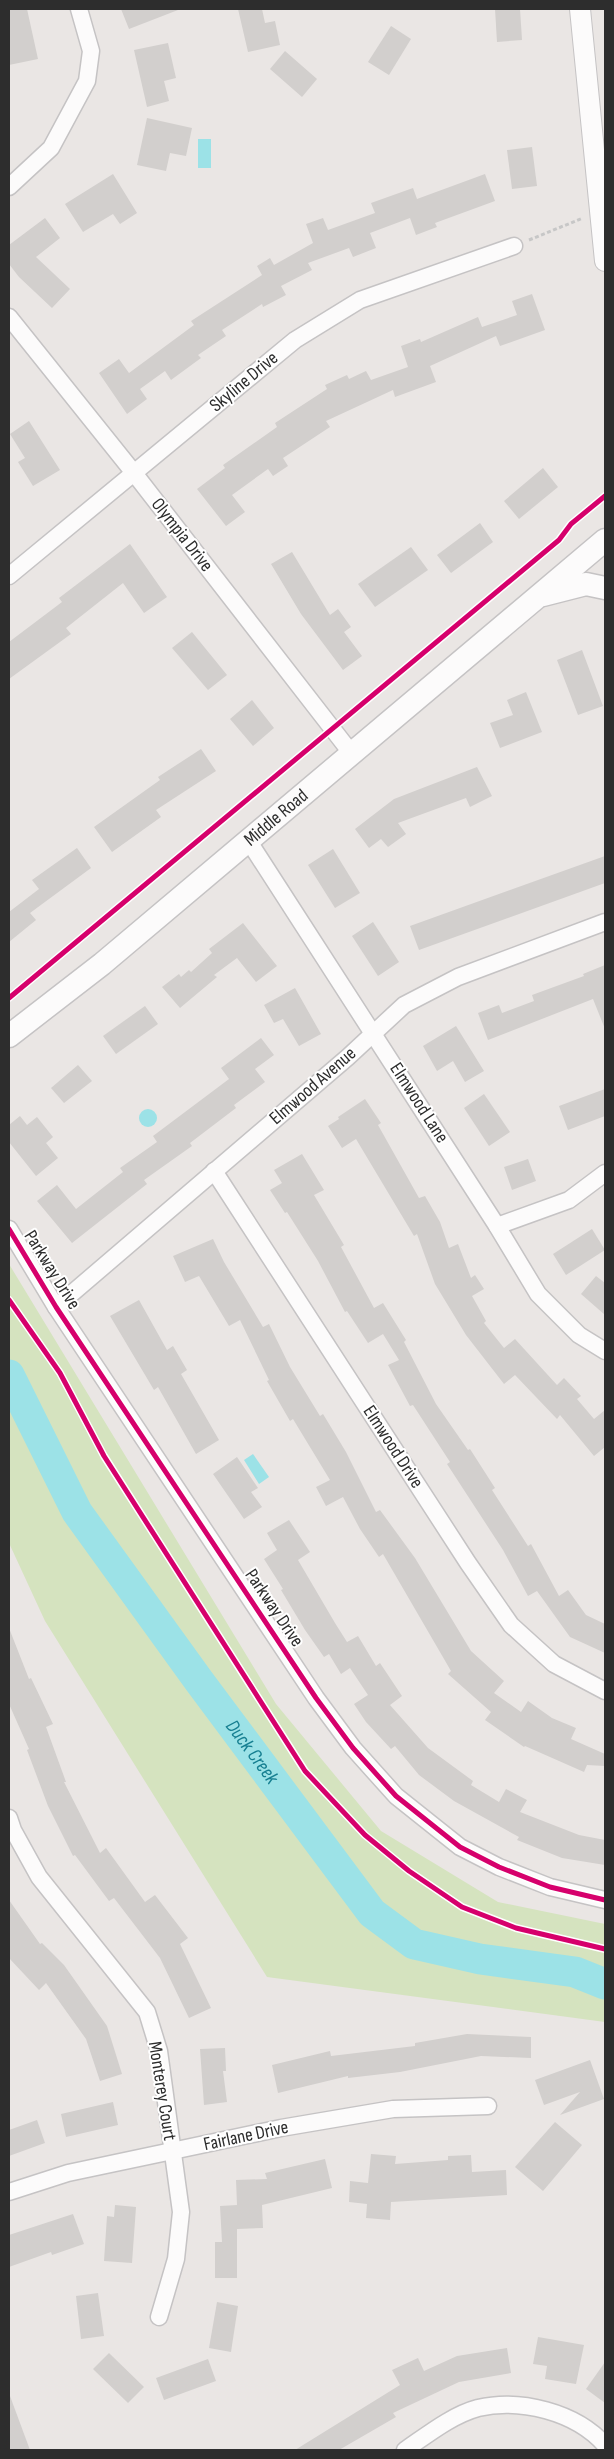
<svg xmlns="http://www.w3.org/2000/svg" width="614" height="2459" font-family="'Sofia Sans Condensed',sans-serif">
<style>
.green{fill:#d5e3bf}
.water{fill:#9ce2e7}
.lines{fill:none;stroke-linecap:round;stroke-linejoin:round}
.river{stroke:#9ce2e7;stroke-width:31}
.building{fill:#d2cfcd}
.minor-casing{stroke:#c5c3c4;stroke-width:19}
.tertiary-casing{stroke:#c5c3c4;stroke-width:22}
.secondary-casing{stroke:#c5c3c4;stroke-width:25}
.path{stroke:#c7c7c7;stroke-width:3;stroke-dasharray:4 2.5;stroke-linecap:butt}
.minor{stroke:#fcfbfb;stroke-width:16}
.tertiary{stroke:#fcfbfb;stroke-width:20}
.secondary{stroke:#fcfbfb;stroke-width:22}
.cycleway-casing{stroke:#fff;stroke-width:8}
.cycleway{stroke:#d6006c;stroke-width:5}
.labels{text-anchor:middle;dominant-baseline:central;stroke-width:4;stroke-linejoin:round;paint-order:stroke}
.street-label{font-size:19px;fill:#2d2d2d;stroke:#fff}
.water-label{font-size:20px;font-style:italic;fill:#167f91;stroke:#fff}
</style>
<rect width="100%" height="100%" fill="#eae6e4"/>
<path class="green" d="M9,1264L276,1704L381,1831L498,1902L605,1924V2022L267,1977L45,1621L9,1543Z"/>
<g class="water">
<rect x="198" y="139" width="13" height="29"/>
<circle cx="148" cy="1118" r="9"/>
<path d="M253,1454L269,1477L259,1484L244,1460Z"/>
</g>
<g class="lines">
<path class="river" id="s1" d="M9,1375L77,1512L199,1681L372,1913L414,1944L480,1959L575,1972L605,1984"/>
</g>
<g class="building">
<path d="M9,9H27L38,59L9,65Z"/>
<path d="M121,9H178V10L129,29Z"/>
<path d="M238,9H262L265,23L275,21L280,45L248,52Z"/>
<path d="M495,9H520L522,40L497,42Z"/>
<path d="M391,26L411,39L389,75L368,62Z"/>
<path d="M168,43L176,78L164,81L169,101L147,107L134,50Z"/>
<path d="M285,51L317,79L302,97L270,69Z"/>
<path d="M147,118L192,128L186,156L170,153L166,171L137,165Z"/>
<path d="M532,147L537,186L512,189L507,150Z"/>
<path d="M113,174L137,213L120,224L113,214L83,232L65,204Z"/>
<path d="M485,174L495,201L435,223L437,227L416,235L410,218L370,233L376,248L353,257L349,248L308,263L312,270L281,286L286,295L263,307L262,304L222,330L226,336L198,355L201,358L171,380L165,371L140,389L147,399L127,414L99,373L119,359L129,373L194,325L191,321L262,275L257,266L270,258L274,265L313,243L306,224L323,218L328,230L375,213L371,203L413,188L417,199Z"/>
<path d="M45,218L60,238L36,257L70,289L52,308L19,277L9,264V245Z"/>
<path d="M532,294L545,330L500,346L496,336L430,366L436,382L395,397L393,390L326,421L330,427L283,458L288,466L273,476L268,469L232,495L245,512L226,526L197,489L225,468L223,465L277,427L275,423L327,389L325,385L347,375L349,379L366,371L371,380L408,367L401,346L420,339L421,342L478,317L482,327L517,315L512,301Z"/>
<path d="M29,421L60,470L33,486L18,462L25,458L10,434Z"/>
<path d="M543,468L558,487L519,519L504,501Z"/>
<path d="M480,523L493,542L451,573L437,555Z"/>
<path d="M130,544L167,597L144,613L123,583L66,628L71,634L9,679V642L62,602L59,598Z"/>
<path d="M411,547L428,570L375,607L358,584Z"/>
<path d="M292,552L330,615L338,609L351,627L344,632L362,656L343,670L301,614L271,564Z"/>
<path d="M192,632L227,675L208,690L172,648Z"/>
<path d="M582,650L603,706L578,715L557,660Z"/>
<path d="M526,692L542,732L500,748L490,723L513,715L507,700Z"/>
<path d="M252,700L274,728L253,746L230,719Z"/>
<path d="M201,749L216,771L156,810L161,817L112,852L94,827L160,780L158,777Z"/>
<path d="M477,767L492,796L470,807L466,798L398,823L406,834L388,847L381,839L369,848L355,829L394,799Z"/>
<path d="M77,848L91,868L30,913L36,920L9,942V912L39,889L32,880Z"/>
<path d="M333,849L360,893L335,908L308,865Z"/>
<path d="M605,856V883L419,950L410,926Z"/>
<path d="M373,922L399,962L378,976L352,936Z"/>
<path d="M243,923L277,966L256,982L237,958L214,975L217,977L180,1008L162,987L179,974L181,977L189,970L191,972L212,953L209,949Z"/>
<path d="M605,965V1029L593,999L488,1040L478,1013L499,1005L502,1013L534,1001L532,995L584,976L583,974Z"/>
<path d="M295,988L321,1034L299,1046L283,1019L274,1023L264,1005Z"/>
<path d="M145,1006L158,1024L116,1054L103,1036Z"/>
<path d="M456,1026L484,1071L465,1082L453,1061L437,1071L423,1046Z"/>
<path d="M261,1038L274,1055L255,1069L265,1082L234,1105L236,1108L190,1143L192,1146L144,1180L147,1184L72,1243L37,1201L57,1185L76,1209L123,1172L120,1168L157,1142L153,1136L229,1079L221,1068Z"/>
<path d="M78,1065L92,1081L64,1103L51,1088Z"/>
<path d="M605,1089V1116L568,1130L559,1106Z"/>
<path d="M484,1094L510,1132L489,1146L464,1108Z"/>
<path d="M365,1099L381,1123L378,1125L419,1198L425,1196L440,1222L449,1248L458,1244L471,1278L475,1275L484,1289L472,1296L486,1321L484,1323L504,1348L515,1339L557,1385L564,1378L581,1396L577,1399L594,1419L605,1410V1447L594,1456L560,1415L557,1419L515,1375L504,1384L466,1335L435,1284L417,1234L414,1236L356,1139L342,1148L328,1126L339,1119L338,1117Z"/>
<path d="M20,1116L27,1125L37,1117L53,1137L46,1143L58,1158L36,1176L9,1142V1125Z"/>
<path d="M302,1154L324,1190L314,1195L344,1245L341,1247L374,1308L383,1303L406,1340L404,1342L436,1404L468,1450L470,1449L495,1488L492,1490L528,1546L531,1544L559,1596L568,1590L586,1615L605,1624V1653L570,1637L537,1591L528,1596L503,1550L447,1464L450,1462L413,1405L410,1406L388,1365L399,1360L383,1334L368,1343L347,1311L345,1312L318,1261L287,1212L285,1213L270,1190L282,1183L274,1170Z"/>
<path d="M528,1159L536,1181L512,1190L504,1167Z"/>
<path d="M592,1229L605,1250L566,1275L553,1254Z"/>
<path d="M213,1239L224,1262L263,1327L269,1324L290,1367L320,1416L323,1414L346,1452L376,1512L380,1510L415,1558L471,1651L504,1681L494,1693L521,1712L528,1701L552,1718L576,1728L571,1739L605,1754V1766L587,1765L584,1772L525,1746L524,1747L485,1720L491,1712L448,1674L451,1671L383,1554L379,1557L360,1529L343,1497L326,1506L316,1487L330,1480L293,1419L290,1421L267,1381L269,1380L240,1320L229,1326L199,1276L185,1282L173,1256Z"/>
<path d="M596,1276L605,1283V1315L581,1294Z"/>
<path d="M139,1300L167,1350L173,1346L187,1370L181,1374L219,1440L196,1454L158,1387L154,1390L110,1316Z"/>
<path d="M237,1457L258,1488L251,1492L262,1507L244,1519L213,1474Z"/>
<path d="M289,1520L310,1552L298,1560L335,1623L347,1642L358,1636L376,1666L380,1663L402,1696L390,1705L428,1748L473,1781L471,1785L499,1802L506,1789L527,1800L520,1812L579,1835L605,1840V1865L562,1858L517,1840L519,1837L454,1801L419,1775L395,1746L391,1749L366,1722L354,1704L368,1695L350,1668L341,1674L329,1654L324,1657L305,1630L281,1590L283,1589L264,1559L277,1550L267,1533Z"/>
<path d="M9,1628L29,1679L31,1678L53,1724L46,1727L66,1782H64L100,1853L106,1848L145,1902L155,1895L188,1938L180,1944L211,2008L189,2018L160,1958L114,1898L109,1901L75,1855L73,1856L48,1806L27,1750L29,1749L9,1704Z"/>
<path d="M9,1900L40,1944L42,1943L64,1965L107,2026L122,2074L100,2081L86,2039L46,1983L39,1990L9,1958Z"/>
<path d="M467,2034L531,2037V2058L481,2056L400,2072L348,2078V2076L278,2093L272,2065L330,2051L331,2056L415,2046V2043Z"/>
<path d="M225,2048L226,2071H223L227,2102L204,2105L200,2049Z"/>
<path d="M590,2060L604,2099L560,2115L580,2092L544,2105L535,2080Z"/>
<path d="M113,2102L118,2125L66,2137L61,2114Z"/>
<path d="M37,2120L45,2143L9,2156V2130Z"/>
<path d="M555,2122L582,2145L543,2191L515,2167Z"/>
<path d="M371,2154L396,2156L395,2164L448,2160V2156L471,2155L472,2172L506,2170L507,2195L391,2202L390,2220L366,2218L367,2204L349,2202L350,2181L368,2183Z"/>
<path d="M325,2159L332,2188L262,2205L263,2228L237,2229V2278H215V2242H222L220,2206L237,2205L236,2180L267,2179L265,2173Z"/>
<path d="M115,2205L136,2207L132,2263L104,2261L107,2216L114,2217Z"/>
<path d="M73,2214L84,2244L52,2255L51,2252L9,2267V2235Z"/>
<path d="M98,2293L104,2336L81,2339L76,2296Z"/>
<path d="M217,2302L238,2306L231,2352L209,2348Z"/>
<path d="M538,2337L584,2345L576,2384L545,2379L547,2366L533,2364Z"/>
<path d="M507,2348L511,2373L459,2382L393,2413L396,2417L339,2450H295L400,2385L392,2370L418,2358L424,2371L457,2356Z"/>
<path d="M109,2353L144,2387L128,2403L93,2369Z"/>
<path d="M208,2359L216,2381L164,2400L156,2378Z"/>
<path d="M605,2362V2403L586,2389Z"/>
<path d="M9,2396H10L30,2450H9Z"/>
</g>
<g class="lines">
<g class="minor-casing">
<g id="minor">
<path d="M9,187L51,148L87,81L91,51L79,9"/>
<path d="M9,317L134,473L352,754"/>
<path d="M9,576L295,340L360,300L514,246"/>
<path d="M248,840L497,1226L538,1294L579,1335L605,1351"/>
<path d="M214,1171L468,1563L511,1625L554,1664L605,1691"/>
<path d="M497,1226L569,1200L605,1173"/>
<path d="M9,1229L56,1307L316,1698L353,1748L396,1796L460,1847L499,1867L550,1887L605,1900"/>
<path d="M56,1307L348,1057L404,1005L458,977L605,922"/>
<path d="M9,1818L13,1830L39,1877L147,2012L159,2051L181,2212L176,2259L159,2317"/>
<path d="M9,2192L68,2173L281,2128L393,2109L488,2106"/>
<path d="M405,2450C427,2435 452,2415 478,2408C520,2398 576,2412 605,2445"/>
</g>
</g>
<g class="tertiary-casing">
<path id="tertiary" d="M580,9L605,261"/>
</g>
<g class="secondary-casing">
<g id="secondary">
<path d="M543,595L586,584L605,588"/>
<path id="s2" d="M9,1036L102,964L605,540"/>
</g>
</g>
<path class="path" d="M529,240L583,218"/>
<use href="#minor" class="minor"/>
<use href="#tertiary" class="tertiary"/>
<use href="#secondary" class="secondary"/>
<g class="cycleway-casing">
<g id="cycleway">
<path d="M9,998L559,540L571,524L605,496"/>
<path d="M9,1229L56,1307L316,1698L353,1748L396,1796L460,1847L499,1867L550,1887L605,1900"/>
<path d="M9,1300L60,1373L104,1456L305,1771L365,1835L409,1871L462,1907L516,1928L605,1949"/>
</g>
</g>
<use href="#cycleway" class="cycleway"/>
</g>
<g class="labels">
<g class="street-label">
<text transform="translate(244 382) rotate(-40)">Skyline Drive</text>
<text transform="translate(182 535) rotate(52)">Olympia Drive</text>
<text stroke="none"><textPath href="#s2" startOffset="345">Middle Road</textPath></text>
<text transform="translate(313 1086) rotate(-41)">Elmwood Avenue</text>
<text transform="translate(419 1103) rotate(57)">Elmwood Lane</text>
<text transform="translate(52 1270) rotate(58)">Parkway Drive</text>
<text transform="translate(393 1447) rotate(57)">Elmwood Drive</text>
<text transform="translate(274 1608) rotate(56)">Parkway Drive</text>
<text transform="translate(162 2091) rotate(81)">Monterey Court</text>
<text transform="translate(246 2136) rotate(-12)">Fairlane Drive</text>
</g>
<g class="water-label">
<text stroke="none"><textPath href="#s1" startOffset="450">Duck Creek</textPath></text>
</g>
</g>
<rect width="614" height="2459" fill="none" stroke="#2d2d2d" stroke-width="20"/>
</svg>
